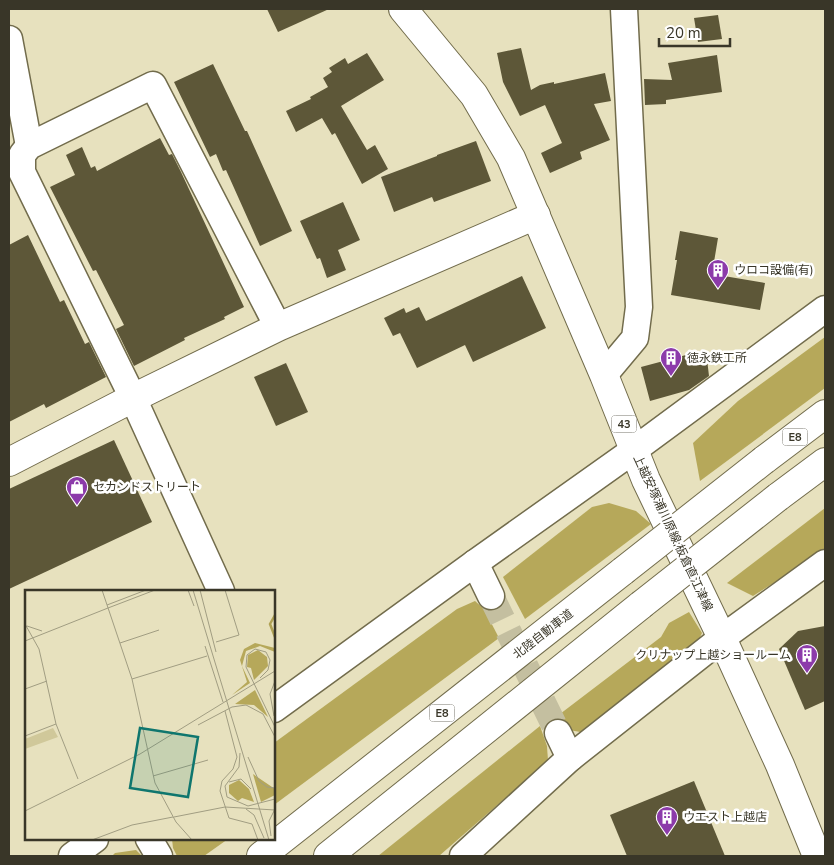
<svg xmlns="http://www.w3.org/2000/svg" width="834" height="865" font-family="'Nunito Sans','Noto Sans JP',sans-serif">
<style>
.forest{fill:#b6a85a}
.building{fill:#5d5738}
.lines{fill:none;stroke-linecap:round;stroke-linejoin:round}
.street-tunnel{stroke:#c4bfa0;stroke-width:26;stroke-dasharray:26 13;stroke-linecap:butt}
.street-casing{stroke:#726c4c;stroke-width:29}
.secondary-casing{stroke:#726c4c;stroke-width:30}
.primary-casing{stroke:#726c4c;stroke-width:30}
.highway-casing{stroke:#726c4c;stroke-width:30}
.street{stroke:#fff;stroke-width:26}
.secondary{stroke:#fff;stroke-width:28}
.primary{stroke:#fff;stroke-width:28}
.highway{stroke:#fff;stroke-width:28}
.highway-bridge-casing{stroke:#726c4c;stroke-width:30;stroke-linecap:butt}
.highway-bridge{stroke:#fff;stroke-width:28}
.labels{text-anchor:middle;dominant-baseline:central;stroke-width:5;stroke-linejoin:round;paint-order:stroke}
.shield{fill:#fff;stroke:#747268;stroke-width:1}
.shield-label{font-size:11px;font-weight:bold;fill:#393628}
.poi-label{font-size:12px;fill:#393628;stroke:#fff;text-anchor:start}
.street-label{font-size:12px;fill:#393628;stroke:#fff}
.inset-river{fill:none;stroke:#afa154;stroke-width:2.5}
.inset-road{fill:none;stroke:#a19d82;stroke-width:1}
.view{fill:#0f766e;fill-opacity:0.15;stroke:#0f766e;stroke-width:2.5}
.inset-edge{fill:none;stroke:#393628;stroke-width:2.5}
</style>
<rect width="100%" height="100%" fill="#e7e1be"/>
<g class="forest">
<path d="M825,337V388L700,481L693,443L738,401Z"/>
<path d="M609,503L636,511L651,524L525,619L503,577L592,507Z"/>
<path d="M825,508V548L804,564L753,596L727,583Z"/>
<path d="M475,601L484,609L499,638L274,805V743L457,609Z"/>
<path d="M689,612L702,633L696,645L586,733L569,730L560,714L661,637L669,623Z"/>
<path d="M540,726L547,746L548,761L439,856H378Z"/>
<path d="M172,839H228L204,856H177L173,848Z"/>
<path d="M136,850L142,856H112L115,853Z"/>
</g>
<g class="building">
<path d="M267,9H329L278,32Z"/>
<path d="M718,15L722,39L698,42L694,18Z"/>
<path d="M521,48L531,90L540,85L554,82V84L605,73L611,101L594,104L610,140L580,152L582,159L550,173L541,153L562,143L545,105L520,116L503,82L497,53Z"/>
<path d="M367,53L384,80L341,106L367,150L375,145L388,169L362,184L335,133L332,135L322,118L296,132L286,111L311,99L310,97L328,87L323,78L332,72L329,68L345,58L348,64Z"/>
<path d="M717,55L722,92L666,100V104L645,105L644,79L672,80L668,63Z"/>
<path d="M213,64L245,131H247L292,231L260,246L226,170L223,171L216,154L210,157L174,82Z"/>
<path d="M160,138L169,155L172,154L181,172L244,307L224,317L225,319L184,338L185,340L134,366L116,329L124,325L96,270L93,271L50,187L75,175L66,155L82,147L91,168L95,166L97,171Z"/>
<path d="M476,141L491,181L434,202L432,197L394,212L381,177L437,156V155Z"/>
<path d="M343,202L360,240L338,250L346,270L327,278L320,258L317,259L300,221Z"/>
<path d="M680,231L718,238L712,274L765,283L760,310L671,295L677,260H675Z"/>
<path d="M28,235L60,302L64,300L85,344L89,342L106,377L46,408L44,404L9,422V245Z"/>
<path d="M522,276L546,328L473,362L465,345L417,368L400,333L393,336L384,318L404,308L406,313L419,307L426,321Z"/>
<path d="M701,351L702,360L707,359L709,376L689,390L650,401L641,367Z"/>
<path d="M286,363L308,412L276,426L254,377Z"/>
<path d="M114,440L152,522L9,589V489Z"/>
<path d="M825,626V701L805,710L779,649L798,631Z"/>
<path d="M694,781L725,856H627L610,815Z"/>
</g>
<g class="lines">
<path class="street-tunnel" d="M491,596L558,733"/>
<g class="street-casing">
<g id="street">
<path d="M9,39L29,146"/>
<path d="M604,375L635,338L639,307L624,9"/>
<path d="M475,563L491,596"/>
<path d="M221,591L133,398L22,172V155L29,146L153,85L278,327"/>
<path d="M274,709L475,563L634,450L825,309"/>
<path d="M558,733L570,758"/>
<path d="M149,839L159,856"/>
<path d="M72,856L95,839"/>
<path d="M463,856L570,758L722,638L825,563"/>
</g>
</g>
<g class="secondary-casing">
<path id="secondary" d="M9,462L133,398L278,327L536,215"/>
</g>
<g class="primary-casing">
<path id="primary" d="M403,9L474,95L511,158L604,375L646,480L722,638L780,765L817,856"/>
</g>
<g class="highway-casing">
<g id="highway">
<path d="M764,460L825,414"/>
<path d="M778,497L825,462"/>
<path d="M261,856L623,571"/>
<path d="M328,856L641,605"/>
</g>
</g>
<use href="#street" class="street"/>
<use href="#secondary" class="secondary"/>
<use href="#primary" class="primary"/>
<use href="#highway" class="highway"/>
<g class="highway-bridge-casing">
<g id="highway-bridge">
<path d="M623,571L764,460"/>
<path d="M641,605L778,497"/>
</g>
</g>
<use href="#highway-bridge" class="highway-bridge"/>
</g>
<defs>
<g id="building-pin" transform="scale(1.125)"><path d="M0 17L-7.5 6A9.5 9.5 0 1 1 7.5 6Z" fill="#8c3baa" stroke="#fff"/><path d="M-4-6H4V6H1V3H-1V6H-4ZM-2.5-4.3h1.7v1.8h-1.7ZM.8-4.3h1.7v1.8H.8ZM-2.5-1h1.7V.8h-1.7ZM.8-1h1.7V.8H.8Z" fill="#fff"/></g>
<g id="shop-pin" transform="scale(1.125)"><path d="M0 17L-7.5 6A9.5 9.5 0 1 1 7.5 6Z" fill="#8c3baa" stroke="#fff"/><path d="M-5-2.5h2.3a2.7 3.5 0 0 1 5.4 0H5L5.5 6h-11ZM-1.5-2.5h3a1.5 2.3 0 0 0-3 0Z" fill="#fff"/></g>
</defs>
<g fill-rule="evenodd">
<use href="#building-pin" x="718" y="270"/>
<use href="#building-pin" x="671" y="358"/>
<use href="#shop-pin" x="77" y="487"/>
<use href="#building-pin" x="807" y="655"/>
<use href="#building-pin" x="667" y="817"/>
</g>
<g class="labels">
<g class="shield">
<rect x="611.5" y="415.5" width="25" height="17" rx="4"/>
<rect x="782.5" y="428.5" width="25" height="17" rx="4"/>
<rect x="429.5" y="704.5" width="25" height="17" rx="4"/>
</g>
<g class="shield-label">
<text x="624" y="424">43</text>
<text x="795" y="437">E8</text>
<text x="442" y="713">E8</text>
</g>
<g class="poi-label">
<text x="734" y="270">ウロコ設備(有)</text>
<text x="687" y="358">徳永鉄工所</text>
<text x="93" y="487">セカンドストリート</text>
<text x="791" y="655" text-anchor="end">クリナップ上越ショールーム</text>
<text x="683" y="817">ウエスト上越店</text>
</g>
<g class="street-label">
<text transform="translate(673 533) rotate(65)">上越安塚浦川原線;板倉直江津線</text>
<text transform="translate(543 634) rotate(-38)">北陸自動車道</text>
</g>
</g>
<g transform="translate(25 590)">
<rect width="250" height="250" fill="#e7e1be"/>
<path d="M28,138L33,147L0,159V149Z" fill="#d0c89a"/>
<path d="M230,53L250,58V62L235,56L221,61L217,76L225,93L207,105L222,92L215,70L219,59ZM233,60L242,67L243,76L229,90L226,78L222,77L223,65ZM230,100L243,127L229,115L210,114ZM228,184L250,199V205L236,212ZM214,190L224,199L229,212L217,208L213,211L204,203V195Z" fill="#b6a85a"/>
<path class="inset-river" d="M250,25L245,34L250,47"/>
<path class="inset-road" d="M77,0L107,89L130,193L151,232L167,250M163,0L169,16M168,0L244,250M175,0L191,62M82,15L121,0M83,18L130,0M0,34L14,59L31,134L53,189M2,36L17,41M0,51L83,18M191,52L214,45L200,0M95,53L134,40M180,56L198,112M235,88L243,80L245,70L241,62L230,59L222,65L221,77L250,137M107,89L182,66M0,99L22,91M200,121L212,167L208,179L197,191L195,201L204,228L227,234L233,250M249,126L245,104L250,91M173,135L207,117L221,115L238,124L250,147M0,146L31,134M215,163L214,177L200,196L202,207L223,216L250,209M223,167L234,191L242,197L250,198M128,186L183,170M204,192L216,189L226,199M221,219L229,225L239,248M0,221L115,164L250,81M149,227L200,217L250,220M246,246L244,231L250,219M67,250L107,235L148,227"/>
<path class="view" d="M115,138L173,147L163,207L105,198Z"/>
<rect width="250" height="250" class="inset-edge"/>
</g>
<rect width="834" height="865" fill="none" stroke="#393628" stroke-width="20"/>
<path d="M659 38v8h71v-8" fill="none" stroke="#393628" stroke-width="2.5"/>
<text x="666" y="38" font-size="15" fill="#393628" stroke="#ffffff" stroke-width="4" paint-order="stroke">20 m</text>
</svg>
